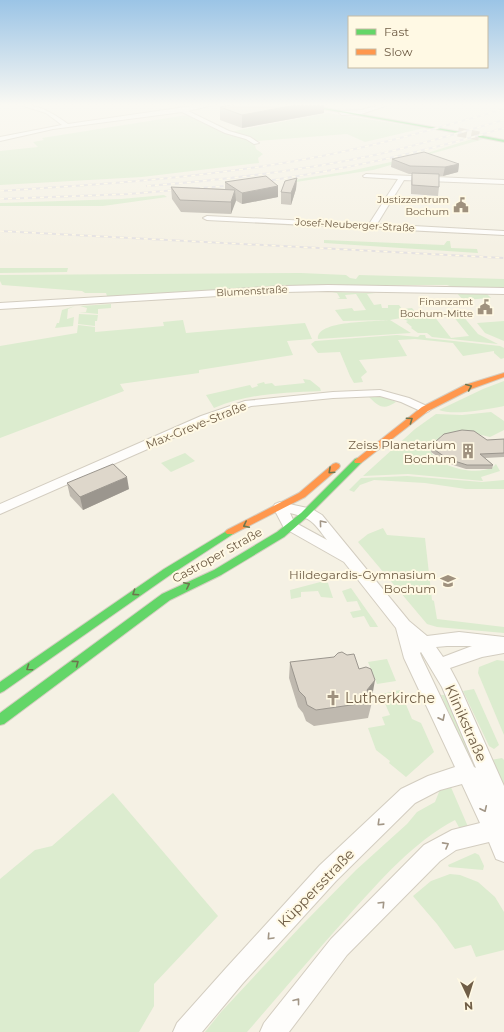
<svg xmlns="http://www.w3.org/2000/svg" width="504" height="1032" font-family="Montserrat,sans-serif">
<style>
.green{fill:#dceccf}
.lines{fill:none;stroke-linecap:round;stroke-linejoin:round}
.primary-tunnel{stroke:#d4ccbd;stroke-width:9;stroke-dasharray:9 4.5;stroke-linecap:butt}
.street-casing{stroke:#d3cdc0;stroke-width:2}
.fast-casing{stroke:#d5cec1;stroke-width:2}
.slow-casing{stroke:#d5cec1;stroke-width:2}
.street{fill:#fefdfb;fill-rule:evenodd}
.fast{fill:#63d668;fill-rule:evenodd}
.slow{fill:#ff974d;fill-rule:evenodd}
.rail-casing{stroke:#e4e1e2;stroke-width:2}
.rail{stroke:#fff9e4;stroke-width:1.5;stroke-dasharray:4;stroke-linecap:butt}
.wall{fill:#bfb9af}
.shaded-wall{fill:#9b968e}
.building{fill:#ded7cb;stroke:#9b968e}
.oneway{stroke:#6d764e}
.oneway2{stroke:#a29686}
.labels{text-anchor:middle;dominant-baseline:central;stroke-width:4;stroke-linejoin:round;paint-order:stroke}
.far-poi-label{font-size:10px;fill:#705e47;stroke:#fff9e4;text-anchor:end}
.far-street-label{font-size:10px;fill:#705e47;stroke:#fff9e4}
.street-label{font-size:12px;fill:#705e47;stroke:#fff9e4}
.poi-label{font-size:12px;fill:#705e47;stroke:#fff9e4;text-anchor:end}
.near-poi-label{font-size:14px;fill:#705e47;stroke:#fff9e4;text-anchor:start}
.near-street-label{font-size:14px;fill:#705e47;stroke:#fff9e4}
</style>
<rect width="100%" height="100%" fill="#f5f1e4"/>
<g class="green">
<path d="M328,113L424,128L365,142L347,134L257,141L255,145L256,149L263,154L258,158L259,163L142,177L0,185V151L38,147L33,142L44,140L42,138L187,115L224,133Z"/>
<path d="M475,138L484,139L373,170L296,182L293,180L350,171L418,156Z"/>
<path d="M164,195L167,197L103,206H0V203L121,199Z"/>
<path d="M324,240L444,245L447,241H450L451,248L477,249L478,253L324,243Z"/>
<path d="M0,268H68L67,272L0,273Z"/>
<path d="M301,273L346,275L350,278L356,279L359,275L504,279V288H456L447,285H327L113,297L107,296L106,293H85L82,291L2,285L0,281V275Z"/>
<path d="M332,292L375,293L367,294L374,305L381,304L382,308H388V305H399L402,309L412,308L417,314L434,316L451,338L469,336L453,316L462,315L478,334L498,344L432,337L427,333H418L411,328L412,327L406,322L408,321L401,318L390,320L411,333L318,339C316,320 375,322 388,320L343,321L335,310L352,308L354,311L366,310L356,294L345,295L347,299H337L340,298L337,293Z"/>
<path d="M457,293L487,294L491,298L463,300Z"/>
<path d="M111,304V308L98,309V314L79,312H86L87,308L80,306Z"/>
<path d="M75,306L68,309L67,319L74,317L73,326L55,328L57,323H59L62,310Z"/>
<path d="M79,314L98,315L97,321H95V326L78,324Z"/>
<path d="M183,320L186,333L305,323L312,339L287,341L293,355L199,370V373L120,384L124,391L0,438V346L77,333L78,325L95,327V332L164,326L163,322Z"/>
<path d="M504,321V341L485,333L477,323Z"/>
<path d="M397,335L418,337L420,335H425L426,338L500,346L504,348V358L501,359L494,353V351L463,356L453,343L415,339L398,340L407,356L359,360L367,372L361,377L363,382L354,383L350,376L340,352L318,353L311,344L315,341Z"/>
<path d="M303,379L310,380L320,388L321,391C282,393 250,393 214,408L206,395L250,385L252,388L258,386L257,384L264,382L265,384L272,383L275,386L305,383Z"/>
<path d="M504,381V406C488,409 453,416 439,410L483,389Z"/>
<path d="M368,396L385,397L396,402C383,411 378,406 368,396Z"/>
<path d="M491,412L504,421V430L490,437C473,433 457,431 440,436L441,438L433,445L431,452C440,468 477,476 493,467L496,464L500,471L481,477L483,481L408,474L363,476L415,429L436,414L462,415Z"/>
<path d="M185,453L195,461L171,472L161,463Z"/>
<path d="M407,476L482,482L504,480V489H466L425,483L374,480L360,485L354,492L349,490L361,478Z"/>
<path d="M383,528L387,535L425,538L432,600L434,601L437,619L504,627V633L437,627L427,624L358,542L368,534Z"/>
<path d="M324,581L328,583L333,598L321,597L318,591L301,592V597L291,599L290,590Z"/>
<path d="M351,588L375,622L378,627H370L364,616L353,618L350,612L361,610L357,601L347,602L342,591Z"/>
<path d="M387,659L396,681L377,684L368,662Z"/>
<path d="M497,660L504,661V735L478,673L479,667Z"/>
<path d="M474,689L499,745L494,749L489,746L463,691Z"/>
<path d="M400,690L412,719L421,723L434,752L406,777L389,763L390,761L376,750L368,728L385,725L382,717L390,715L381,694Z"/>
<path d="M441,695H445L473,752L467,753Z"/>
<path d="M502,758L504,760V790L491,760Z"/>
<path d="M450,785L469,829L461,831L455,820C413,842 380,881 349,915C314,954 281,993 247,1032H205L221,1012L301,926L356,870L407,824L417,812L435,802L441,787Z"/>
<path d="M113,793L218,916L154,984V1006L139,1032H0V879L35,850L52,846Z"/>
<path d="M475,853L479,855L484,866L483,870L449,867L448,865Z"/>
<path d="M450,874L460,875L478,882L495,897L504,912V950L476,957L471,945L455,949L437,924L413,896L431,881Z"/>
</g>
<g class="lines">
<path class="primary-tunnel" d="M458,132L479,136"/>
<g class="street-casing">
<g id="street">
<path d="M17,104C38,104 51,112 68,124L206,104H217L188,111L229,131L250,137L259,143L254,144L246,139L225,133L182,112L53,129L0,141V137L62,125L46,113Z"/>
<path d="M383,104H391L361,114L342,115L339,113L342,111L361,110Z"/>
<path d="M366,174L504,180V184L404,180L377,224L504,231V235L207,220L203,218L207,216L369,224L398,179L364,177L363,176Z"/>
<path d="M328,285L504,288V294L328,291L285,292L0,309V303L285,286Z"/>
<path d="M380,390L409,398L429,407L431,409L429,411L425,413L401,402L380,396L333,398L251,406L209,422L0,514V504L201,416L245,401L333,392Z"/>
<path d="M280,502L312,509L322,515L409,621L427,636L459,632L504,637V653L482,657L450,668L459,685L504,786V862L496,859L489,842L456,850L440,861L347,955L289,1032H260L264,1023L331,939L424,845L452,830L480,823L462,784L440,790L415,803L336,881L243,983L202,1032H173L177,1023L227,967L320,865L401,789L428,776L455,767L404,658L396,628L344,562L284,528L273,507L275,504ZM290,513C312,518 314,523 327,540L294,522ZM447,646H472L443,657L436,647ZM421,652L442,687L476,768L474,767L422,658L420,653Z"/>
</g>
</g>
<g class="fast-casing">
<g id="fast">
<path d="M294,104H302L460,132L458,133Z"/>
<path d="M478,135L504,140V142L478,137Z"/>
<path d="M358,458L362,461L361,463L307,517L284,537L221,575L170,600L4,724L0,725V713L162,594L214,570L277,532L301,513L355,459Z"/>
<path d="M230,529L233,530L235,532L233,534L170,575L4,691L0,693V682L164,569Z"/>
</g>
</g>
<g class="slow-casing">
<g id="slow">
<path d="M504,373V377L471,389L428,411L361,463H355L354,461L422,407L465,385Z"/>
<path d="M336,463L339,464L340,466L339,468L305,497L233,534H227L225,532L227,530L299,493L333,464Z"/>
</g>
</g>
<use href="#street" class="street"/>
<use href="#fast" class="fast"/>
<use href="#slow" class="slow"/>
<g class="rail-casing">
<g id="rail">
<path d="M260,182C343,170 424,152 504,128"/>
<path d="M147,186C223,180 300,171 375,155C419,145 461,132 504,120"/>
<path d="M0,191C108,184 216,177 322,156C384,144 444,126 504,109"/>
<path d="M0,199L128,194L237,185"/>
<path d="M0,231L504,258"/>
</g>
</g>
<use href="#rail" class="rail"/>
</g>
<g class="wall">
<path d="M238,104H324V113L242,128L220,120V107Z"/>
<path d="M392,159L459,164L458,172L443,176H439V187L438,196L411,194V182L412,174H409L391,167Z"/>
<path d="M297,178L296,189L291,205L281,204V192Z"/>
<path d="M225,182L278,186V197L242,204L235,200L231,214L181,212L172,199L171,187L225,189Z"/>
<path d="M504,439V457L485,458L493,465L492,469H466L447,463L431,452L432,448Z"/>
<path d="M67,483L129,489L83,510L70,496Z"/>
<path d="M290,662L359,669L372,697L370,699L372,702L368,718L314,726L306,721L303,713L298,707L289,678Z"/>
</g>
<g class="shaded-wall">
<path d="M301,104H324V113L242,128V115Z"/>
<path d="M459,164L458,172L443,176L445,167Z"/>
<path d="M297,178L296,189L291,205V193Z"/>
<path d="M278,186V197L242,204V193Z"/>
<path d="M235,190L236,201L231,214V202Z"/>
<path d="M127,477L129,489L83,510L80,497Z"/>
<path d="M375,680L372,697L366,703L367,690Z"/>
</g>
<g class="building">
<path d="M238,104H301L242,115L220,107Z"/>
<path d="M424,152L459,164L445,167L410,166L392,159Z"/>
<path d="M412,173L439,174V187L412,185Z"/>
<path d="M266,176L278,186L242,193L225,182Z"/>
<path d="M297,178L291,193L281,192L285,181Z"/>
<path d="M171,187L235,190L231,202L180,200Z"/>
<path d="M462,430L474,431L487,440L504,439V453L480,454L493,465H467L448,459L432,448L435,442L444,434Z"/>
<path d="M113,464L127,477L80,497L67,483Z"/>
<path d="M342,652L347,655L354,654L359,669L366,667L371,669L375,680L367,690L372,702L316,710L307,705L305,697L299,691L290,662L334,657L338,653Z"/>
</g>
<defs><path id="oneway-chevron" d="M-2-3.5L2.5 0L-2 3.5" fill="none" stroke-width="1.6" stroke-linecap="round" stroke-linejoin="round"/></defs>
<g class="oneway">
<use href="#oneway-chevron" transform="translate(469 387) rotate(-23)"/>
<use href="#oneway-chevron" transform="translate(410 420) rotate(-35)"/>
<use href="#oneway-chevron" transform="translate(331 471) rotate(137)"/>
<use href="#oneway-chevron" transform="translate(246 525) rotate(153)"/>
<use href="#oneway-chevron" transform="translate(187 585) rotate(-26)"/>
<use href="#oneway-chevron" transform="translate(135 593) rotate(146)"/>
<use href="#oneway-chevron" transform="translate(76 663) rotate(-37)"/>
<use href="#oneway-chevron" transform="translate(29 668) rotate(145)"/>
</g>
<g class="oneway2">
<use href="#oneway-chevron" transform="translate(322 523) rotate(-130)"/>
<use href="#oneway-chevron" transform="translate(442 718) rotate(64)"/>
<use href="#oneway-chevron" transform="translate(484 809) rotate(65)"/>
<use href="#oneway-chevron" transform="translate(380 823) rotate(136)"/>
<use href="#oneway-chevron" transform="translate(446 845) rotate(-29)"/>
<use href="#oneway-chevron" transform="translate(382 904) rotate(-46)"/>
<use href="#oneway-chevron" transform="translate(270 937) rotate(133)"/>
<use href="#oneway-chevron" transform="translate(297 1001) rotate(-52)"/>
</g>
<linearGradient id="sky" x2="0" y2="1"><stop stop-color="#9bc4e6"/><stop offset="0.42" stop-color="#faf9f3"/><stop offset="1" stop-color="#faf9f3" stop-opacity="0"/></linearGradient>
<rect width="504" height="249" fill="url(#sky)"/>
<defs>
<g id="civic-bare" transform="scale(1.2)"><path d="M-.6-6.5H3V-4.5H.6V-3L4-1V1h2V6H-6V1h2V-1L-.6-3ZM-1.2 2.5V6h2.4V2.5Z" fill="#9f917e" stroke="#fff9e4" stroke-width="2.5" paint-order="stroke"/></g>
<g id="building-bare" transform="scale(1.2)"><path d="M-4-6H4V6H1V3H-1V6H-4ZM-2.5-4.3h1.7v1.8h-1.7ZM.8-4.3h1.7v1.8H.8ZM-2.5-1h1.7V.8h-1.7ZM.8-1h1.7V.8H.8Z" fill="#9f917e" stroke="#fff9e4" stroke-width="2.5" paint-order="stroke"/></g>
<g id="school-bare" transform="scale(1.2)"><path d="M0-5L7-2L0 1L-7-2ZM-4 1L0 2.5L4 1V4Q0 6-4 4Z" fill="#9f917e" stroke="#fff9e4" stroke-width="2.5" paint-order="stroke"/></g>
<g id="church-bare" transform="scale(1.2)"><path d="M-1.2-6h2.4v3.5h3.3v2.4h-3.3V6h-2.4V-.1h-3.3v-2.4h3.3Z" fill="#9f917e" stroke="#fff9e4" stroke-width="2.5" paint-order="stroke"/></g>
</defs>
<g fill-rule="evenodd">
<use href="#civic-bare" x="461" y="205"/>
<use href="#civic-bare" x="485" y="307"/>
<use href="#building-bare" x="468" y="451"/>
<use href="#school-bare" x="448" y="581"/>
<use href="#church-bare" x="333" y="698"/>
</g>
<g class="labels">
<g class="far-poi-label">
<text x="449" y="199">Justizzentrum<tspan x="449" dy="12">Bochum</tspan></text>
<text x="473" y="301">Finanzamt<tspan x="473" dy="12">Bochum-Mitte</tspan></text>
</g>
<g class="far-street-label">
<text transform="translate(355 225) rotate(3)">Josef-Neuberger-Straße</text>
<text transform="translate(252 291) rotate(-3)">Blumenstraße</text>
</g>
<g class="street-label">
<text transform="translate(196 425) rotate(-22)">Max-Greve-Straße</text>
<text transform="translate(217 555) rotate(-29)">Castroper Straße</text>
</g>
<g class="poi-label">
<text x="456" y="444">Zeiss Planetarium<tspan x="456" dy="14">Bochum</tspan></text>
<text x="436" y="574">Hildegardis-Gymnasium<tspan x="436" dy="14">Bochum</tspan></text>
</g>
<g class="near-poi-label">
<text x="345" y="698">Lutherkirche</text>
</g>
<g class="near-street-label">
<text transform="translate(466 723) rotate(66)">Klinikstraße</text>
<text transform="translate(316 888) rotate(-46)">Küppersstraße</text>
</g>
</g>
<rect x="348" y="16" width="140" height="52" fill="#fff9e4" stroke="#c6bba5"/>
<rect x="356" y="29" width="20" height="6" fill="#63d668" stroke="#c6bba5"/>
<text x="384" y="36" font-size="12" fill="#705e47">Fast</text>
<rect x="356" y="49" width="20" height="6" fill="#ff974d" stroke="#c6bba5"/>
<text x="384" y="56" font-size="12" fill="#705e47">Slow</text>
<g transform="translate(468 996) rotate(176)" stroke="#fff9e4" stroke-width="3" paint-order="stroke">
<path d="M0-3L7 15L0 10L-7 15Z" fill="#705e47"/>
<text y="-6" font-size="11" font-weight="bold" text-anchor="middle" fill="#705e47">N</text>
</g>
</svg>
